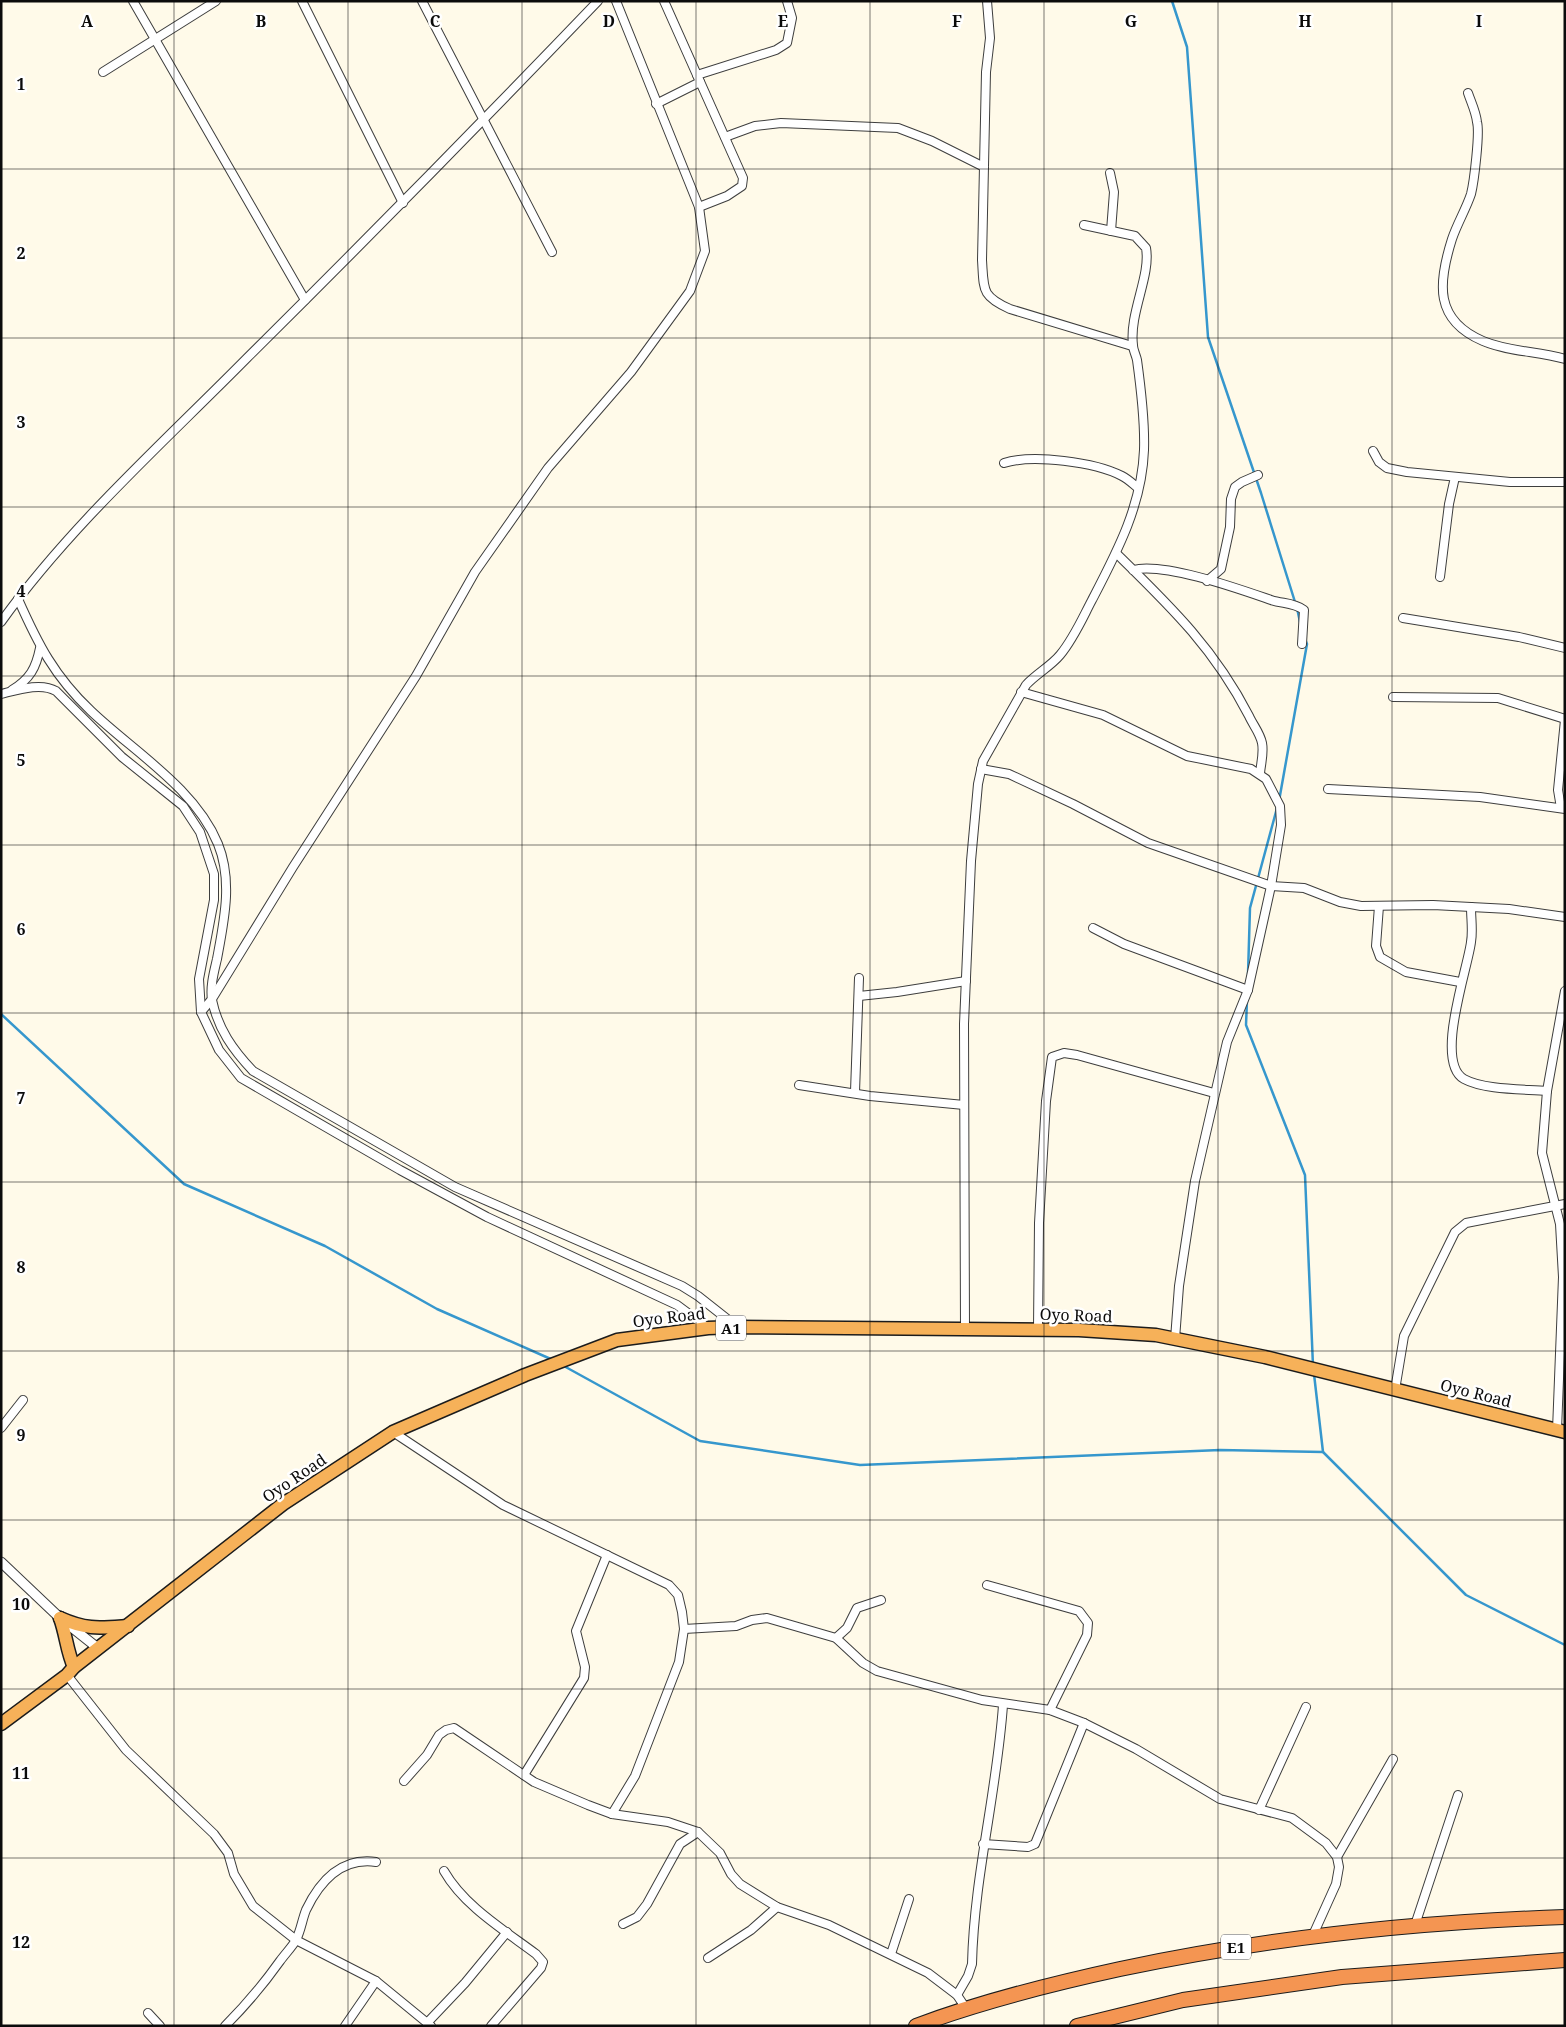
<svg xmlns="http://www.w3.org/2000/svg" width="1566" height="2027" font-family="'Noto Serif',serif">
<style>
.lines{fill:none;stroke-linecap:round;stroke-linejoin:round}
.stream{stroke:#3697cd;stroke-width:2.5}
.minor-casing{stroke:#3e3e3e;stroke-width:10}
.tertiary-casing{stroke:#3e3e3e;stroke-width:11}
.trunk-casing{stroke:#1c1c1c;stroke-width:15}
.motorway-casing{stroke:#1c1c1c;stroke-width:16}
.minor{stroke:#fff;stroke-width:8}
.tertiary{stroke:#fff;stroke-width:9}
.trunk{stroke:#f6b159;stroke-width:12}
.motorway{stroke:#f49552;stroke-width:14}
.grid{fill:none;stroke:#0b0b0b;stroke-width:1;stroke-opacity:0.55}
.labels{text-anchor:middle;dominant-baseline:central;stroke-width:5;stroke-linejoin:round;paint-order:stroke}
.shield{fill:#fff;stroke:#545454;stroke-width:1}
.shield-label{font-size:15px;font-weight:bold;fill:#0b0b0b}
.street-label{font-size:16px;fill:#0b0b0b;stroke:#fff}
.grid-label{font-size:16px;text-anchor:middle;font-weight:bold;fill:#0b0b0b;stroke:#fff;stroke-width:5;stroke-linejoin:round;paint-order:stroke}
</style>
<rect width="100%" height="100%" fill="#fffae9"/>
<g class="lines">
<g class="stream">
<path d="M1172,1L1187,47L1208,337L1261,493L1295,602"/>
<path d="M1297,608L1300,622"/>
<path d="M1279,801L1307,644L1305,639"/>
<path d="M1248,974L1250,908L1277,808"/>
<path d="M1247,1000L1246,1025L1305,1175L1313,1366"/>
<path d="M1,1014L184,1184L325,1246L437,1309L553,1360"/>
<path d="M562,1365L700,1441L860,1465L1220,1450L1323,1452L1466,1595L1565,1645"/>
<path d="M1314,1374L1323,1452"/>
</g>
<g class="minor-casing">
<g id="minor">
<path d="M133,1L305,300"/>
<path d="M302,1L403,203"/>
<path d="M422,1L552,252"/>
<path d="M664,1L743,178L742,186L727,196L699,207"/>
<path d="M987,1L990,38L986,72L982,260C984,290 981,296 1010,309L1132,346"/>
<path d="M103,72L216,1"/>
<path d="M697,75L776,50L787,43L792,18L787,1"/>
<path d="M1468,93C1471,102 1476,112 1477,122C1480,133 1474,182 1471,194C1466,209 1457,224 1452,239C1438,283 1434,320 1483,341C1509,352 1538,351 1565,359"/>
<path d="M656,104L700,82"/>
<path d="M725,137L755,126L781,123L898,128L932,141L984,167"/>
<path d="M1110,173L1114,192L1111,231"/>
<path d="M1373,451L1379,462L1387,468L1407,472L1510,482H1565"/>
<path d="M1004,463C1033,454 1095,462 1122,476C1128,479 1133,484 1138,488"/>
<path d="M1117,554C1170,606 1214,648 1249,716C1253,725 1260,733 1262,743C1264,753 1261,763 1260,773"/>
<path d="M1133,570C1164,562 1239,589 1271,600C1283,604 1293,602 1304,610L1302,644"/>
<path d="M1440,577L1449,504L1455,477"/>
<path d="M1207,581L1221,569L1230,527L1231,499L1235,487L1242,482L1258,475"/>
<path d="M18,599C38,644 54,676 91,711C134,752 195,788 218,844C233,881 224,921 217,959C214,972 210,986 212,1000C218,1029 233,1050 253,1071L455,1187L682,1286L698,1296L736,1326"/>
<path d="M1403,618L1519,637L1565,648"/>
<path d="M1,622C70,526 163,443 246,359C365,241 482,122 598,1"/>
<path d="M12,690C30,679 36,668 40,648"/>
<path d="M1021,692L1103,715L1187,756L1251,769L1266,779L1280,806L1281,825L1271,886L1248,990L1227,1042L1195,1181L1179,1286L1175,1339"/>
<path d="M1,694C17,690 41,682 56,691L122,757L183,806L200,832L214,874V900L199,979L201,1012L219,1050L241,1078L400,1170L487,1217L677,1305L708,1328"/>
<path d="M1393,697L1498,698L1565,719"/>
<path d="M981,769L1009,774L1073,804L1148,843L1271,886L1304,888L1340,902L1361,906L1433,905L1509,909L1565,917"/>
<path d="M1328,789L1480,797L1565,809"/>
<path d="M1561,808L1558,790L1565,720"/>
<path d="M1379,906L1376,946L1380,957L1406,972L1460,982"/>
<path d="M1471,907C1471,919 1473,931 1471,942C1468,968 1434,1062 1464,1079C1484,1090 1524,1089 1547,1091"/>
<path d="M1093,928L1124,944L1248,990"/>
<path d="M859,996L897,992L966,981"/>
<path d="M201,1012L212,999L293,867L416,676L475,572L548,468L631,372L690,291L705,251L699,207L616,1"/>
<path d="M799,1085L870,1096L964,1105"/>
<path d="M855,1092L859,978"/>
<path d="M1038,1329L1039,1223L1046,1101L1052,1057L1064,1053L1077,1055L1214,1093"/>
<path d="M965,1330L964,1024L971,861L978,784L983,761L1026,685C1036,674 1051,666 1060,655C1074,638 1082,619 1092,600C1117,552 1142,505 1144,450C1145,421 1141,389 1137,360C1136,355 1133,350 1133,345C1129,313 1151,276 1146,248L1135,236L1084,225"/>
<path d="M1395,1390L1404,1336L1455,1232L1466,1223L1565,1204"/>
<path d="M1,1428L23,1400"/>
<path d="M1557,1430L1563,1277L1560,1224L1542,1153L1547,1091L1565,991"/>
<path d="M393,1432L503,1505L669,1585L678,1595L682,1612L684,1629L679,1662L635,1776L612,1814"/>
<path d="M987,1585L1079,1611L1088,1623L1087,1635L1050,1710"/>
<path d="M684,1629L736,1626L752,1620L767,1618L836,1638L863,1663L877,1671L982,1700L1050,1710L1084,1723L1136,1749L1220,1799L1292,1818L1326,1843L1337,1857L1339,1867L1336,1884L1313,1935"/>
<path d="M836,1638L847,1628L857,1608L881,1600"/>
<path d="M67,1675L126,1750L214,1834L228,1853L234,1874L253,1906L296,1940L376,1981L431,2026"/>
<path d="M524,1775L584,1678L585,1667L576,1631L607,1555"/>
<path d="M404,1781L427,1755L439,1735L446,1730L454,1728L534,1782L588,1805L612,1814L668,1822L698,1832L720,1853L731,1874L740,1884L777,1907L829,1925L928,1973L957,1995L965,2007"/>
<path d="M1259,1810L1306,1707"/>
<path d="M983,1844L1028,1847L1035,1844L1084,1723"/>
<path d="M1337,1857L1393,1759"/>
<path d="M444,1871C464,1906 504,1930 536,1954L543,1962L541,1968L491,2026"/>
<path d="M623,1924L637,1917L647,1904L680,1844L698,1832"/>
<path d="M1415,1925L1458,1795"/>
<path d="M891,1954L909,1899"/>
<path d="M708,1958L751,1930L777,1907"/>
<path d="M957,1995L968,1976L972,1964C974,1877 997,1792 1003,1705"/>
<path d="M148,2013L160,2026"/>
<path d="M427,2023L465,1983L507,1932"/>
<path d="M225,2026C246,2005 263,1985 280,1961C285,1954 292,1947 296,1940C301,1930 302,1920 306,1910C320,1881 341,1857 376,1862"/>
<path d="M345,2026L376,1981"/>
</g>
</g>
<g class="tertiary-casing">
<path id="tertiary" d="M1,1562L60,1618L99,1649"/>
</g>
<g class="trunk-casing">
<g id="trunk">
<path d="M60,1618C87,1630 99,1628 128,1626"/>
<path d="M60,1618C66,1634 67,1652 74,1667"/>
<path d="M1,1724L67,1675L74,1667L283,1504L393,1432L525,1375L617,1340L708,1328L737,1327L1079,1330L1156,1335L1265,1357L1565,1432"/>
</g>
</g>
<g class="motorway-casing">
<g id="motorway">
<path d="M916,2026C982,2001 1051,1984 1120,1969C1266,1938 1415,1922 1565,1917"/>
<path d="M1077,2026L1183,2000L1342,1977L1565,1960"/>
</g>
</g>
<use href="#minor" class="minor"/>
<use href="#tertiary" class="tertiary"/>
<use href="#trunk" class="trunk"/>
<use href="#motorway" class="motorway"/>
</g>
<path class="grid" d="M174,1V2026M348,1V2026M522,1V2026M696,1V2026M870,1V2026M1044,1V2026M1218,1V2026M1392,1V2026M1,169H1565M1,338H1565M1,507H1565M1,676H1565M1,845H1565M1,1013H1565M1,1182H1565M1,1351H1565M1,1520H1565M1,1689H1565M1,1858H1565"/>
<g class="labels">
<g class="shield">
<rect x="716" y="1315.5" width="30" height="25" rx="4"/>
<rect x="1221" y="1934.5" width="30" height="25" rx="4"/>
</g>
<g class="shield-label">
<text x="731" y="1328">A1</text>
<text x="1236" y="1947">E1</text>
</g>
<g class="street-label">
<text transform="translate(1076 1315) rotate(2)">Oyo Road</text>
<text transform="translate(669 1317) rotate(-7)">Oyo Road</text>
<text transform="translate(1476 1393) rotate(14)">Oyo Road</text>
<text transform="translate(294 1478) rotate(-34)">Oyo Road</text>
</g>
</g>
<g class="grid-label">
<text x="87" y="27">A</text>
<text x="261" y="27">B</text>
<text x="435" y="27">C</text>
<text x="609" y="27">D</text>
<text x="783" y="27">E</text>
<text x="957" y="27">F</text>
<text x="1131" y="27">G</text>
<text x="1305" y="27">H</text>
<text x="1479" y="27">I</text>
<text x="21" y="90">1</text>
<text x="21" y="259">2</text>
<text x="21" y="428">3</text>
<text x="21" y="597">4</text>
<text x="21" y="766">5</text>
<text x="21" y="935">6</text>
<text x="21" y="1104">7</text>
<text x="21" y="1273">8</text>
<text x="21" y="1441">9</text>
<text x="21" y="1610">10</text>
<text x="21" y="1779">11</text>
<text x="21" y="1948">12</text>
</g>
<rect width="1566" height="2027" fill="none" stroke="#0b0b0b" stroke-width="5"/>
</svg>
